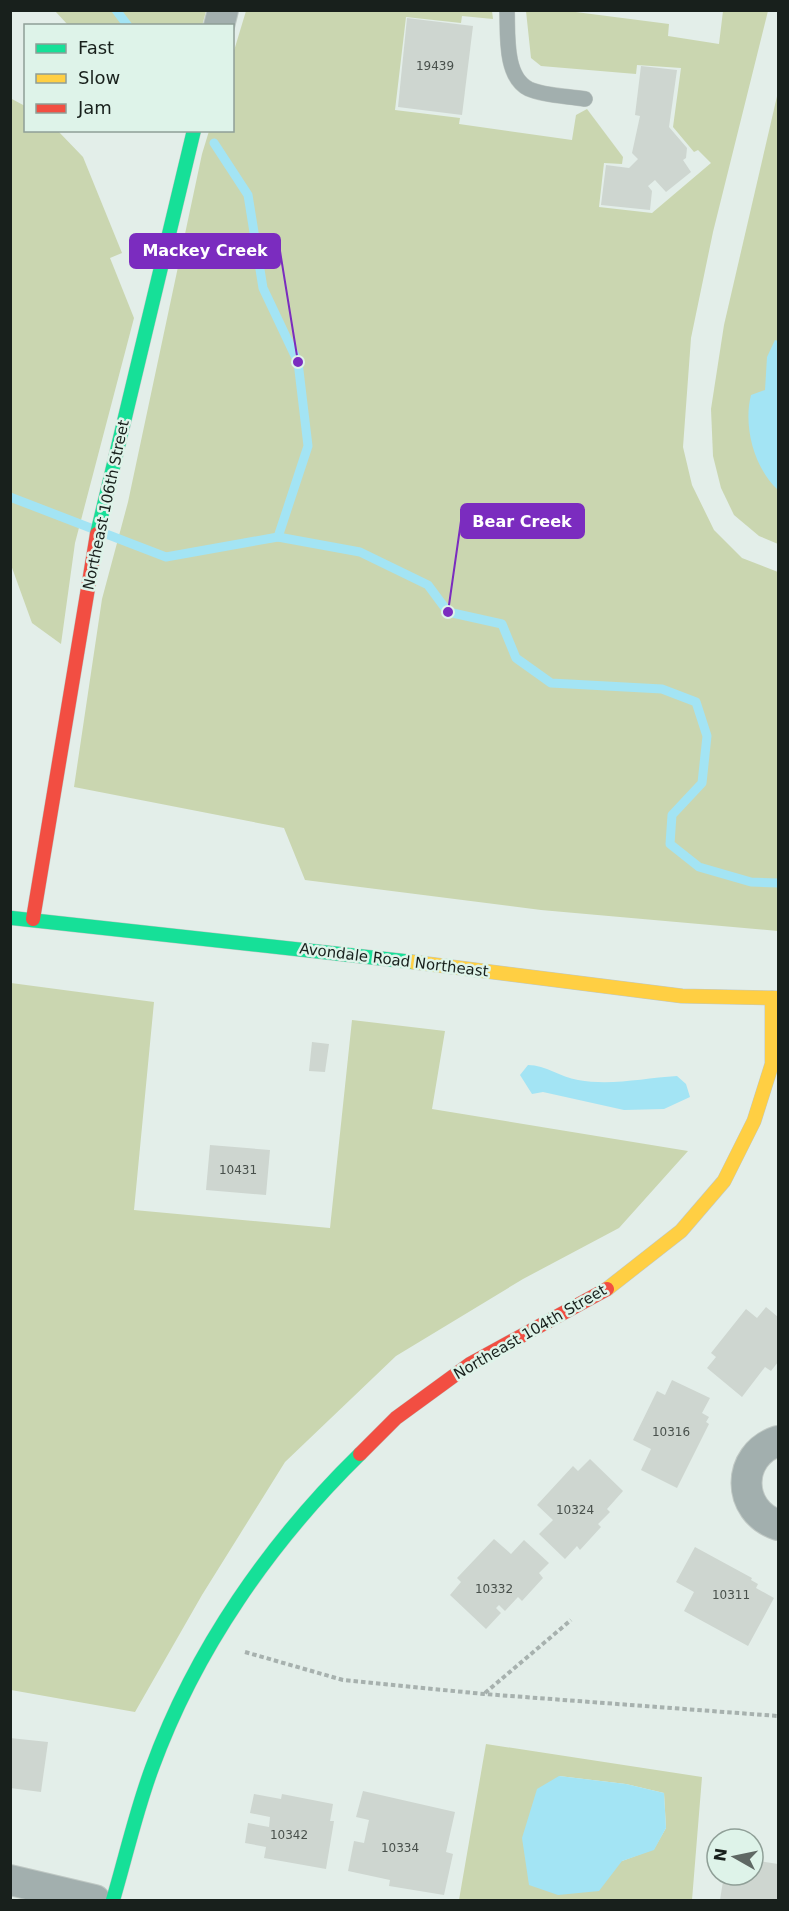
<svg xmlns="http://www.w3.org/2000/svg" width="789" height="1911" font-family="'DejaVu Sans',sans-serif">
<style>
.green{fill:#cad6b0;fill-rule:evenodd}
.water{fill:#a3e4f4}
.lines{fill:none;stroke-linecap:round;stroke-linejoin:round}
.stream{stroke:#a3e4f4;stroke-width:9}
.building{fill:#ced6d0}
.lane-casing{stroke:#bfc8c4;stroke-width:16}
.street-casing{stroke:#bfc8c4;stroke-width:32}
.fast-casing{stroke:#bfc8c4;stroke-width:15}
.slow-casing{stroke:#bfc8c4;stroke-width:15}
.jam-casing{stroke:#bfc8c4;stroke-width:15}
.path{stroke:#a7b1ae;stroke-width:4;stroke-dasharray:4.5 3;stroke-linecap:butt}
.lane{stroke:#a2afae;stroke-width:15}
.street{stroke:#a2afae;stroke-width:30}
.fast{stroke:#16e098;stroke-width:14}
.slow{stroke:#ffcf43;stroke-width:14}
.jam{stroke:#f24e42;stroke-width:14}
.labels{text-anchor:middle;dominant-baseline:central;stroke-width:5;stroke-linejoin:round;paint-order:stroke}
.number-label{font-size:12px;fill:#48504b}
.street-label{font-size:15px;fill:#18201c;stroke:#def3e9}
.leader{fill:none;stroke:#7b2cbf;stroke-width:2}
.callout-dot{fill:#7b2cbf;stroke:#def3e9;stroke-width:2}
.callout{fill:#7b2cbf;stroke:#7b2cbf;stroke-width:2}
.callout-label{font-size:16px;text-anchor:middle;font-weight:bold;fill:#fff}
</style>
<rect width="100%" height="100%" fill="#e3eee9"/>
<g class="green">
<path d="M55,11H206L202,26L68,25Z"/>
<path d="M246,11H492L493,19L462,16L461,23L406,17L395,110L460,118L459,124L572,140L576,115L587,109L623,157L622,164L604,163L599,207L652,213L711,163L698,150L694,152L673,127L681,68L637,65L636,74L541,66L531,58L526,11H568L669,24L668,36L719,44L723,11H768L713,232L691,338L683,447L692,485L714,530L742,558L778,572V931L541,910L305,880L284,828L74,787L102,599L128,502L202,154L209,131L232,130L233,54Z"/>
<path d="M778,92V544L759,536L734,515L721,488L713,456L711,409L724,325Z"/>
<path d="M10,98L25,106L26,130L58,131L83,157L122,253L110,258L134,318L75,543L61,644L32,623L11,565Z"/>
<path d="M11,983L154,1002L134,1210L330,1228L352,1020L445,1031L432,1109L688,1151L619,1228L523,1279L396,1356L285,1462L202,1595L135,1712L11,1690Z"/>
<path d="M486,1744L702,1777L692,1900H459ZM559,1776L626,1784L664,1793L666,1828L654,1849L622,1861Z"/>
</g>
<g class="water">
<path d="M775,340L778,341V490C754,468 743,426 751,395L765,390L767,357Z"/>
<path d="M528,1065C546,1065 560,1077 578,1080C611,1086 644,1078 677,1076L686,1084L690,1097L664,1109L624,1110L543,1092L532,1094L520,1075Z"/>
<path d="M559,1776L626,1784L664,1793L666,1828L654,1850L622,1861L599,1891L558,1895L529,1885L522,1838L537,1789Z"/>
</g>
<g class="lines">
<g class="stream">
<path d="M116,10L128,26"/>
<path d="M214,143L248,195L263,288L298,362L308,446L278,537"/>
<path d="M10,497L166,557L278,537L360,552L428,585L448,612L502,624L516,658L551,683L662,689L696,702L707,736L702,783L672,815L670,844L699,867L751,882L778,883"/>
</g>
</g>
<g class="building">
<path d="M407,18L473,26L462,115L398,107Z"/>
<path d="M641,66L677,70L669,127L687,148L686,158L683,160L691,172L666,192L655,180L648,186L652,191L650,210L601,205L606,165L629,168L638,159L632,153L640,116L635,115Z"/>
<path d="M312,1042L329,1044L325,1072L309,1071Z"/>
<path d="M210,1145L270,1150L266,1195L206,1190Z"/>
<path d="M766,1307L778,1317V1362L771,1371L765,1367L742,1397L707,1368L716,1357L711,1353L746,1309L757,1318Z"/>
<path d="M672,1380L710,1398L702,1413L709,1417L706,1422L709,1424L677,1488L641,1470L651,1449L633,1440L657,1391L665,1395Z"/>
<path d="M590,1459L623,1491L607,1509L610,1512L598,1524L601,1527L580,1550L577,1546L565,1559L539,1534L553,1520L537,1505L573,1466L578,1471Z"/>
<path d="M494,1539L511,1554L524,1540L549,1563L539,1573L543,1578L522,1601L518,1597L505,1611L499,1605L496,1608L501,1613L486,1629L450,1595L461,1582L457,1578Z"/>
<path d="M695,1547L752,1578L751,1580L758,1584L756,1588L774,1598L748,1646L684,1611L694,1592L676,1582Z"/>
<path d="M10,1738L48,1742L41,1792L10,1788Z"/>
<path d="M363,1791L455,1812L446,1852L453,1854L444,1895L389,1886L390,1880L348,1871L354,1841L364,1843L369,1820L356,1817Z"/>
<path d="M254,1794L281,1799L282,1794L333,1804L330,1821H334L326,1869L264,1858L266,1847L245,1843L248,1823L269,1827L270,1817L250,1813Z"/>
<path d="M753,1860L778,1864V1900H720L724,1875H753Z"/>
</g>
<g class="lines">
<g class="lane-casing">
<path id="lane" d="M507,10C508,33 504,77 529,89C545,96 568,96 585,99"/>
</g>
<g class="street-casing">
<g id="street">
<path d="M219,26L223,10"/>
<path d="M778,1441C736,1455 736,1511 778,1525"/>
<path d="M10,1880L95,1900"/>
</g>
</g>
<g class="fast-casing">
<g id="fast">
<path d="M97,534L194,130"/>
<path d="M12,918L413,962"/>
<path d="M113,1900C126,1856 136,1811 152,1768C195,1650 270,1542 360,1454"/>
</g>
</g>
<g class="slow-casing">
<g id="slow">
<path d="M413,962L682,996L778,998"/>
<path d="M607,1289L681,1231L724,1181L754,1121L772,1064V998"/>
</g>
</g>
<g class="jam-casing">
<g id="jam">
<path d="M33,919L97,534"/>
<path d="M360,1454L396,1418L470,1364L607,1289"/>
</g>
</g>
<g class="path">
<path d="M245,1652L343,1680L484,1694L778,1716"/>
<path d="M485,1693L571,1620"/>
</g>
<use href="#lane" class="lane"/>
<use href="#street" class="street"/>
<use href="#fast" class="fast"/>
<use href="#slow" class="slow"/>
<use href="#jam" class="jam"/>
</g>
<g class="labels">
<g class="number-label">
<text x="435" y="66">19439</text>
<text x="238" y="1170">10431</text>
<text x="671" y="1432">10316</text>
<text x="575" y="1510">10324</text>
<text x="494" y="1589">10332</text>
<text x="731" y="1595">10311</text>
<text x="289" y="1835">10342</text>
<text x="400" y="1848">10334</text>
</g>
<g class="street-label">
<text transform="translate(106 505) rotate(-78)">Northeast 106th Street</text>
<text transform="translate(394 960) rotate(7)">Avondale Road Northeast</text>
<text transform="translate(530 1332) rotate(-30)">Northeast 104th Street</text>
</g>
</g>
<path class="leader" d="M298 362L280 251M448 612L461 521"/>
<g class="callout-dot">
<circle cx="298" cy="362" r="6"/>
<circle cx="448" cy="612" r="6"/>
</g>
<g class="callout">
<rect x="130" y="234" width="150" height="34" rx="6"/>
<rect x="461" y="504" width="123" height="34" rx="6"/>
</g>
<g class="callout-label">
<text x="205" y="256">Mackey Creek</text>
<text x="522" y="527">Bear Creek</text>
</g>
<rect width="789" height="1911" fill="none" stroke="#18201c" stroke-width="24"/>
<rect x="24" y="24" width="210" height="108" fill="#def3e9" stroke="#8f9f97" stroke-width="1.5"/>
<rect x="36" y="44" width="30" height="9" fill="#16e098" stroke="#8f9f97" stroke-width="1.5"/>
<text x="78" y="54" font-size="18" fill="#18201c">Fast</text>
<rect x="36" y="74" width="30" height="9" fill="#ffcf43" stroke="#8f9f97" stroke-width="1.5"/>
<text x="78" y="84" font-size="18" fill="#18201c">Slow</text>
<rect x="36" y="104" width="30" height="9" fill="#f24e42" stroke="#8f9f97" stroke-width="1.5"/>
<text x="78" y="114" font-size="18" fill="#18201c">Jam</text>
<g transform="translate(735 1857) rotate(279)"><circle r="28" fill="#def3e9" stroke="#8f9f97" stroke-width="1.5"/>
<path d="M0-4.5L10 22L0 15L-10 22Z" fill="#5f6864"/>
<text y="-9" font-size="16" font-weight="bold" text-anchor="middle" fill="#18201c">N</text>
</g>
</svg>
